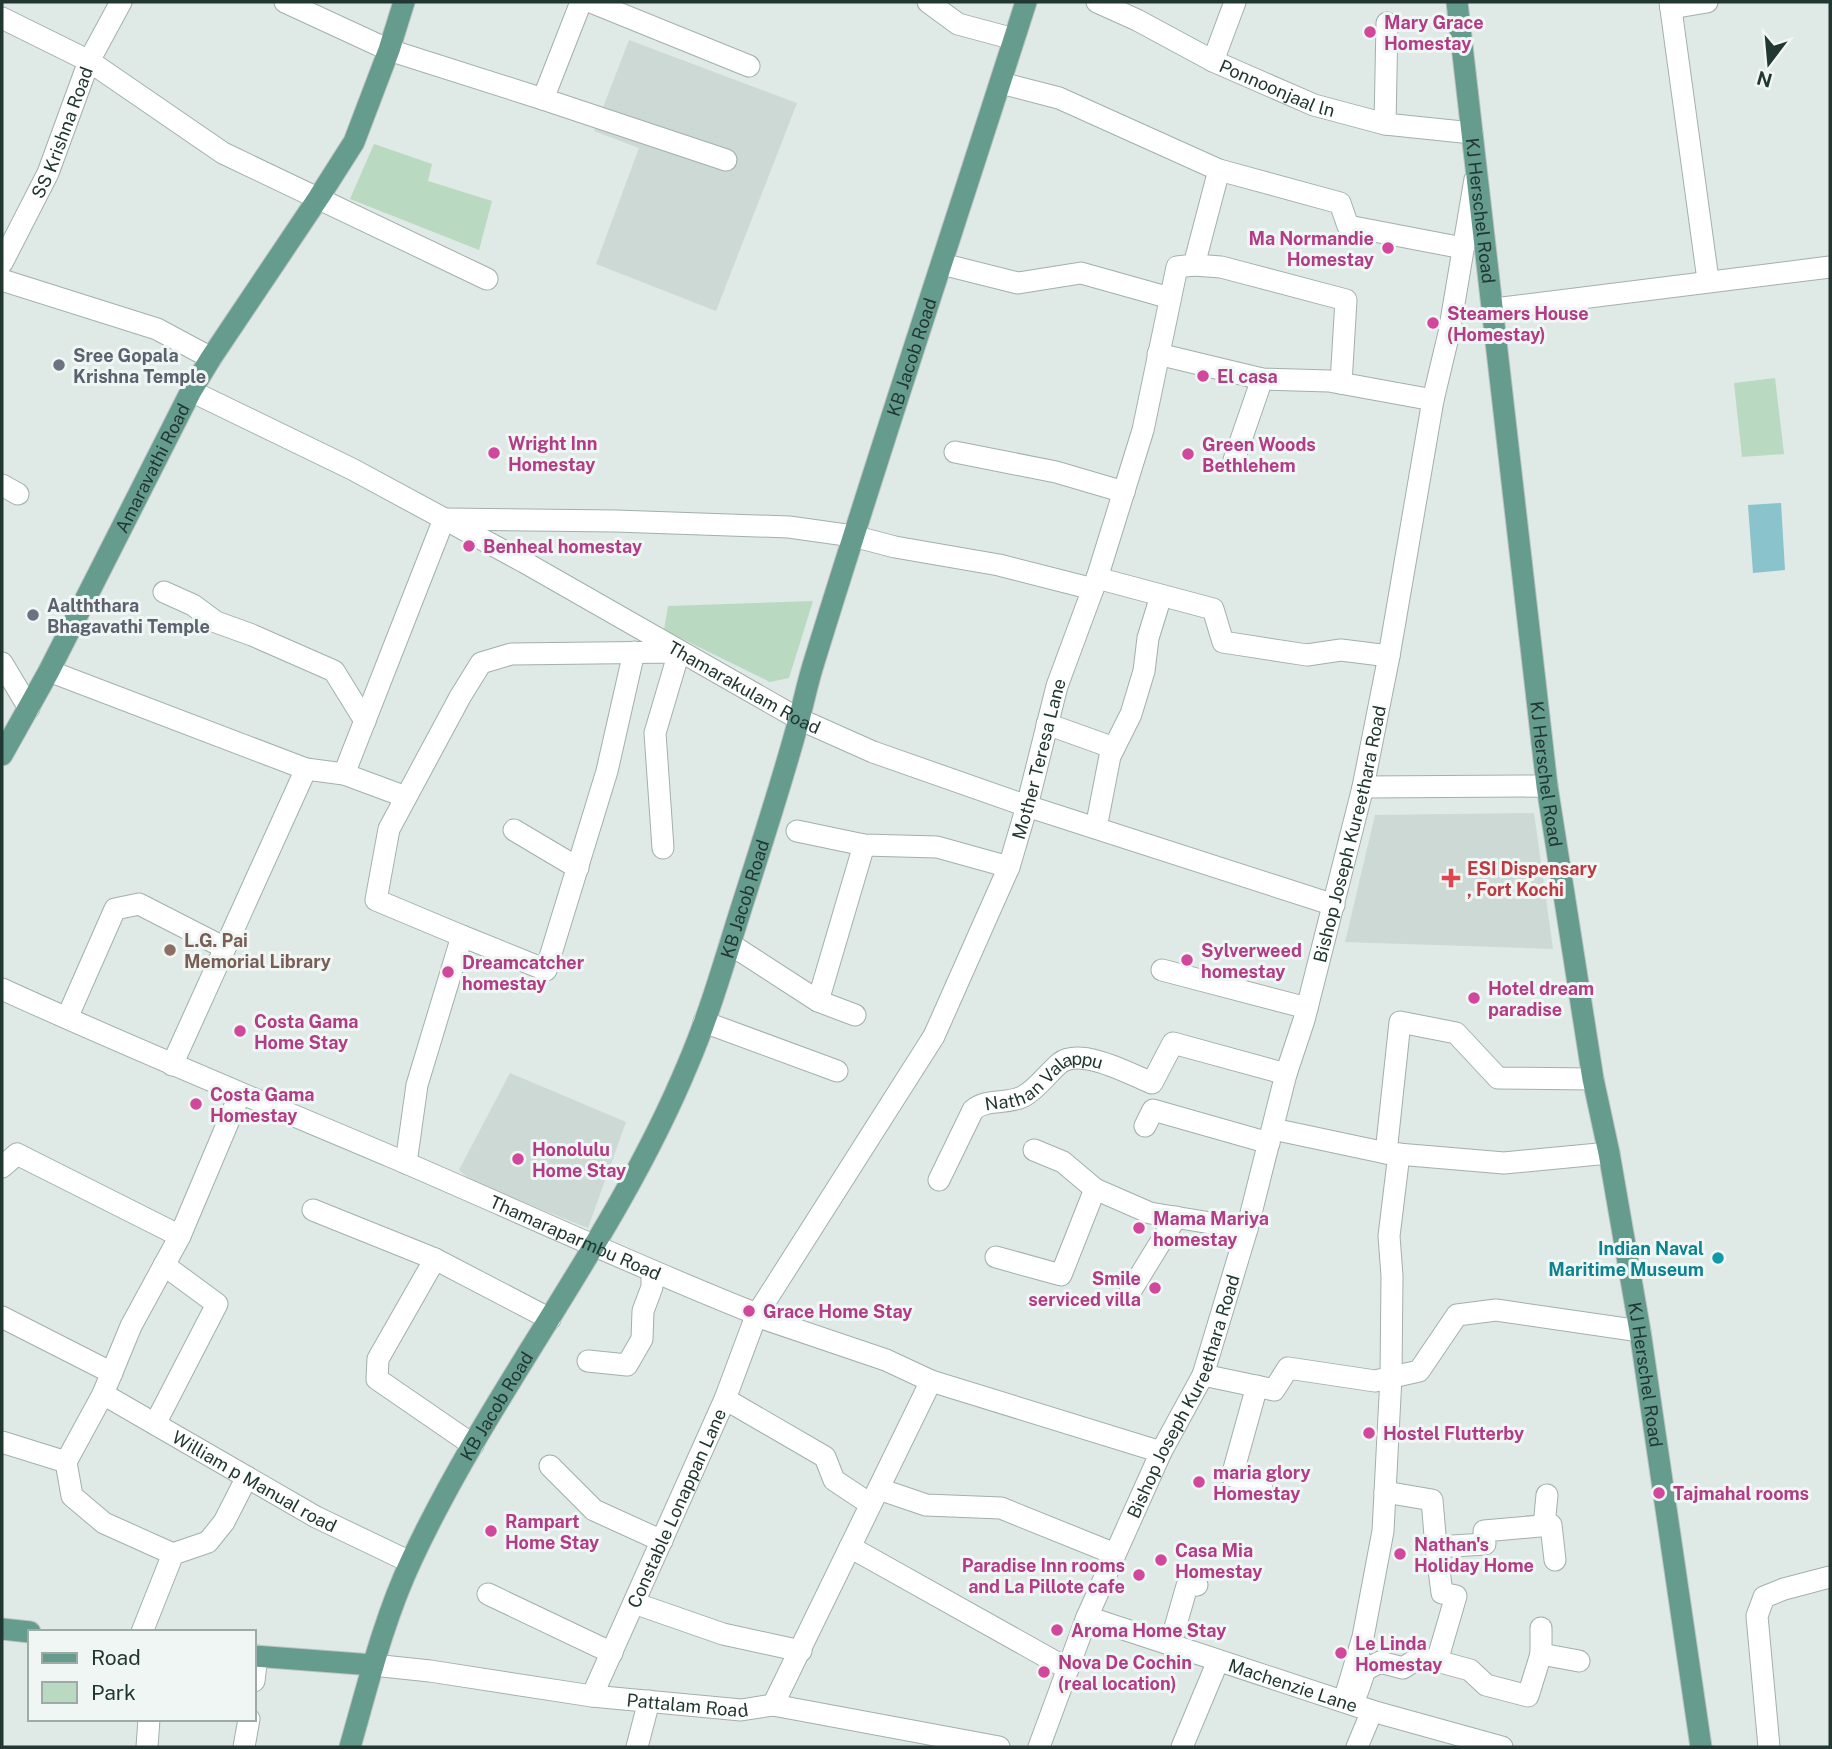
<svg xmlns="http://www.w3.org/2000/svg" width="1832" height="1749" font-family="'Public Sans',sans-serif">
<style>
.built{fill:#cdd9d4}
.green{fill:#b9dac1}
.water{fill:#8ac3cc}
.lines{fill:none;stroke-linecap:round;stroke-linejoin:round}
.minor-casing{stroke:#a2b0ac;stroke-width:23}
.major-casing{stroke:#bcc3c2;stroke-width:23}
.minor{stroke:#fff;stroke-width:21}
.major{stroke:#669c8e;stroke-width:21}
.hotel-dot{fill:#d1479c;stroke:#eff6f3;stroke-width:2.5}
.worship-dot{fill:#6b7280;stroke:#eff6f3;stroke-width:2.5}
.health-dot{fill:#e0444e;stroke:#eff6f3;stroke-width:2.5}
.education-dot{fill:#8d6e63;stroke:#eff6f3;stroke-width:2.5}
.culture-dot{fill:#0f9aa8;stroke:#eff6f3;stroke-width:2.5}
.labels{text-anchor:middle;dominant-baseline:central;stroke-width:6;stroke-linejoin:round;paint-order:stroke}
.hotel-label{font-size:18px;font-weight:bold;fill:#b23c85;stroke:#eff6f3;text-anchor:start}
.street-label{font-size:18px;fill:#213832;stroke:#eff6f3}
.worship-label{font-size:18px;font-weight:bold;fill:#5b616d;stroke:#eff6f3;text-anchor:start}
.health-label{font-size:18px;font-weight:bold;fill:#be3a42;stroke:#eff6f3;text-anchor:start}
.education-label{font-size:18px;font-weight:bold;fill:#785e54;stroke:#eff6f3;text-anchor:start}
.culture-label{font-size:18px;font-weight:bold;fill:#0d838f;stroke:#eff6f3;text-anchor:end}
</style>
<rect width="100%" height="100%" fill="#dfe9e5"/>
<g class="built">
<path d="M629,40L797,103L716,311L596,264L639,148L594,131Z"/>
<path d="M1534,813L1553,949L1345,942L1375,815Z"/>
<path d="M510,1073L626,1122L588,1228L472,1182L459,1170Z"/>
</g>
<g class="green">
<path d="M374,144L432,164L428,181L492,201L479,250L350,199Z"/>
<path d="M1775,378L1784,454L1742,457L1734,383Z"/>
<path d="M813,601L789,678L770,682L664,630L668,606Z"/>
</g>
<path class="water" d="M1781,503L1785,570L1753,573L1748,505Z"/>
<g class="lines">
<g class="minor-casing">
<g id="minor">
<path d="M285,2L389,50L543,99L581,2"/>
<path d="M591,2L749,66"/>
<path d="M928,2L958,24L1014,39"/>
<path id="s1" d="M1097,2L1137,20L1213,61L1314,105L1385,124L1472,133"/>
<path d="M1670,2L1708,280"/>
<path d="M1671,8L1707,2"/>
<path d="M2,18L89,61L223,153L487,279"/>
<path d="M1213,61L1235,2"/>
<path d="M1001,83L1059,98L1219,170L1340,203L1348,226L1463,248"/>
<path d="M543,99L726,160"/>
<path d="M1385,124L1387,23"/>
<path id="s2" d="M2,263L48,173L89,61L121,2"/>
<path d="M942,264L1018,283L1081,273L1170,298"/>
<path d="M1194,265L1221,267L1346,300L1341,383"/>
<path d="M2,280L157,329L211,358"/>
<path d="M1494,309L1830,267"/>
<path d="M1158,354L1262,379L1329,381L1433,400"/>
<path id="s3" d="M191,391L352,469L524,562L799,719L873,752L1027,806L1334,905"/>
<path d="M955,452L1056,472L1124,492"/>
<path d="M1234,460L1262,379"/>
<path d="M2,485L18,494"/>
<path d="M1097,578L1213,609L1223,642L1307,655L1341,650L1389,656"/>
<path d="M164,592L193,605L216,622L252,635L334,671L365,721"/>
<path d="M2,663L29,708"/>
<path d="M49,671L306,769L344,774L406,797"/>
<path d="M1047,724L1114,748"/>
<path d="M344,774L444,519L616,521L789,527L853,536L895,547L999,565L1093,589"/>
<path d="M1363,787L1547,786"/>
<path d="M1096,828L1110,756L1131,714L1144,671L1148,638L1161,596"/>
<path d="M514,830L578,868"/>
<path d="M797,831L864,845L937,847L1009,867"/>
<path d="M462,936L546,970L607,771L634,652"/>
<path d="M730,944L818,1001L855,1015"/>
<path d="M1162,970L1307,1008"/>
<path id="s4" d="M2,989C131,1048 262,1102 392,1157C511,1208 629,1263 749,1311L756,1316L886,1360L931,1381L1161,1452"/>
<path d="M818,1001L864,845"/>
<path d="M67,1018L115,909L139,904L225,948"/>
<path d="M704,1022L837,1071"/>
<path d="M172,1065L306,769"/>
<path d="M1145,1126L1153,1110L1269,1143"/>
<path d="M1273,1129L1386,1153L1504,1163L1609,1153"/>
<path d="M1034,1150L1063,1162L1095,1189L1150,1213L1247,1229"/>
<path d="M1386,1153L1400,1022L1456,1033L1498,1078L1593,1079"/>
<path d="M406,1163L417,1085L462,936L376,900L389,829L460,697L481,663L511,654L679,652L655,733L663,848"/>
<path d="M2,1167L17,1154L180,1236"/>
<path id="s5" d="M939,1180L973,1110C987,1098 1008,1105 1024,1096C1037,1089 1048,1073 1060,1063C1081,1047 1130,1074 1152,1083L1173,1043L1286,1074"/>
<path d="M313,1210L435,1259L550,1319"/>
<path d="M996,1257L1061,1275L1095,1189"/>
<path d="M435,1259L378,1359L377,1379L473,1445"/>
<path d="M1130,1292L1176,1217"/>
<path d="M2,1317L112,1373"/>
<path d="M588,1361L627,1365L642,1339L643,1311L652,1287V1272"/>
<path d="M1203,1375L1274,1390L1288,1368L1375,1381L1419,1371L1457,1315L1496,1310L1640,1331"/>
<path d="M1257,1386L1232,1476L1262,1484"/>
<path id="s6" d="M103,1394L316,1517L410,1562"/>
<path d="M725,1399L825,1457L834,1480L870,1504"/>
<path d="M155,1424L217,1304L164,1265"/>
<path d="M2,1442L66,1462L103,1394L131,1326L180,1236L240,1094"/>
<path d="M66,1462L72,1496L104,1523L173,1554"/>
<path d="M550,1466L594,1510L662,1541"/>
<path d="M879,1489L926,1505L1001,1508L1115,1554"/>
<path d="M1385,1492L1432,1500L1436,1547"/>
<path d="M1544,1526L1547,1495"/>
<path d="M850,1547L1068,1669"/>
<path d="M488,1594L612,1653"/>
<path d="M634,1603L723,1634L801,1651"/>
<path id="s7" d="M1087,1617L1372,1711L1502,1747"/>
<path d="M1541,1628V1654"/>
<path d="M142,1632L173,1554L208,1542L224,1522L247,1477"/>
<path d="M1170,1645L1187,1586L1197,1585"/>
<path d="M1437,1661L1470,1670L1486,1685L1528,1696L1541,1654L1579,1661"/>
<path id="s8" d="M373,1665L430,1671L592,1696L741,1710L773,1705L999,1747"/>
<path d="M254,1681L257,1656"/>
<path d="M1357,1693L1365,1670L1380,1662L1403,1668L1417,1659L1437,1661L1456,1596L1442,1593L1436,1547L1485,1544L1484,1531L1551,1525L1555,1560"/>
<path id="s9" d="M592,1696L725,1399L756,1316L934,1036L1009,867L1027,806L1057,686L1097,578L1143,430L1177,267L1194,265L1219,170"/>
<path d="M1344,1701L1363,1637L1383,1531L1391,1377L1392,1276L1389,1236L1399,1154"/>
<path d="M773,1705L931,1381"/>
<path d="M147,1747L149,1719"/>
<path d="M244,1747L249,1719"/>
<path d="M637,1747L649,1701"/>
<path id="s10" d="M1039,1747L1087,1617L1161,1452L1203,1375L1247,1229L1286,1074L1304,1020L1363,787L1389,656L1433,400L1449,333L1475,179"/>
<path d="M1182,1747L1218,1661"/>
<path d="M1357,1747L1372,1711"/>
<path d="M1769,1747L1757,1616L1764,1597L1784,1589L1830,1577"/>
</g>
</g>
<g class="major-casing">
<g id="major">
<path id="s11" d="M1457,2L1547,786L1593,1079L1609,1153L1640,1331L1701,1747"/>
<path id="s12" d="M2,755L49,671L191,391L211,358L319,197L354,142L389,50L404,2"/>
<path d="M2,1629L30,1632"/>
<path d="M254,1656L373,1665"/>
<path id="s13" d="M350,1747C368,1684 384,1618 412,1559C492,1388 615,1240 688,1064C709,1015 724,963 740,912C760,849 781,786 798,723C804,701 808,680 815,659C883,439 956,221 1026,2"/>
</g>
</g>
<use href="#minor" class="minor"/>
<use href="#major" class="major"/>
</g>
<g class="hotel-dot">
<circle cx="1370" cy="32" r="7"/>
<circle cx="1388" cy="248" r="7"/>
<circle cx="1433" cy="323" r="7"/>
<circle cx="1203" cy="376" r="7"/>
<circle cx="494" cy="453" r="7"/>
<circle cx="1188" cy="454" r="7"/>
<circle cx="469" cy="546" r="7"/>
<circle cx="1187" cy="960" r="7"/>
<circle cx="448" cy="972" r="7"/>
<circle cx="1474" cy="998" r="7"/>
<circle cx="240" cy="1031" r="7"/>
<circle cx="196" cy="1104" r="7"/>
<circle cx="518" cy="1159" r="7"/>
<circle cx="1139" cy="1228" r="7"/>
<circle cx="1155" cy="1288" r="7"/>
<circle cx="749" cy="1311" r="7"/>
<circle cx="1369" cy="1433" r="7"/>
<circle cx="1199" cy="1482" r="7"/>
<circle cx="1659" cy="1493" r="7"/>
<circle cx="491" cy="1531" r="7"/>
<circle cx="1400" cy="1554" r="7"/>
<circle cx="1161" cy="1560" r="7"/>
<circle cx="1139" cy="1575" r="7"/>
<circle cx="1057" cy="1630" r="7"/>
<circle cx="1341" cy="1653" r="7"/>
<circle cx="1044" cy="1672" r="7"/>
</g>
<g class="worship-dot">
<circle cx="59" cy="365" r="7"/>
<circle cx="33" cy="615" r="7"/>
</g>
<path class="health-dot" d="M1447.5 867.5h7v7h7v7h-7v7h-7v-7h-7v-7h7z"/>
<circle class="education-dot" cx="170" cy="950" r="7"/>
<circle class="culture-dot" cx="1718" cy="1258" r="7"/>
<g class="labels">
<g class="hotel-label">
<text x="1384" y="22">Mary Grace<tspan x="1384" dy="21">Homestay</tspan></text>
<text x="1374" y="238" text-anchor="end">Ma Normandie<tspan x="1374" dy="21">Homestay</tspan></text>
<text x="1447" y="313">Steamers House<tspan x="1447" dy="21">(Homestay)</tspan></text>
<text x="1217" y="376">El casa</text>
<text x="508" y="443">Wright Inn<tspan x="508" dy="21">Homestay</tspan></text>
<text x="1202" y="444">Green Woods<tspan x="1202" dy="21">Bethlehem</tspan></text>
<text x="483" y="546">Benheal homestay</text>
<text x="1201" y="950">Sylverweed<tspan x="1201" dy="21">homestay</tspan></text>
<text x="462" y="962">Dreamcatcher<tspan x="462" dy="21">homestay</tspan></text>
<text x="1488" y="988">Hotel dream<tspan x="1488" dy="21">paradise</tspan></text>
<text x="254" y="1021">Costa Gama<tspan x="254" dy="21">Home Stay</tspan></text>
<text x="210" y="1094">Costa Gama<tspan x="210" dy="21">Homestay</tspan></text>
<text x="532" y="1149">Honolulu<tspan x="532" dy="21">Home Stay</tspan></text>
<text x="1153" y="1218">Mama Mariya<tspan x="1153" dy="21">homestay</tspan></text>
<text x="1141" y="1278" text-anchor="end">Smile<tspan x="1141" dy="21">serviced villa</tspan></text>
<text x="763" y="1311">Grace Home Stay</text>
<text x="1383" y="1433">Hostel Flutterby</text>
<text x="1213" y="1472">maria glory<tspan x="1213" dy="21">Homestay</tspan></text>
<text x="1673" y="1493">Tajmahal rooms</text>
<text x="505" y="1521">Rampart<tspan x="505" dy="21">Home Stay</tspan></text>
<text x="1414" y="1544">Nathan's<tspan x="1414" dy="21">Holiday Home</tspan></text>
<text x="1175" y="1550">Casa Mia<tspan x="1175" dy="21">Homestay</tspan></text>
<text x="1125" y="1565" text-anchor="end">Paradise Inn rooms<tspan x="1125" dy="21">and La Pillote cafe</tspan></text>
<text x="1071" y="1630">Aroma Home Stay</text>
<text x="1355" y="1643">Le Linda<tspan x="1355" dy="21">Homestay</tspan></text>
<text x="1058" y="1662">Nova De Cochin<tspan x="1058" dy="21">(real location)</tspan></text>
</g>
<g class="street-label">
<text stroke="none"><textPath href="#s1" startOffset="200">Ponnoonjaal ln</textPath></text>
<text stroke="none"><textPath href="#s2" startOffset="144">SS Krishna Road</textPath></text>
<text stroke="none"><textPath href="#s11" startOffset="210">KJ Herschel Road</textPath></text>
<text stroke="none"><textPath href="#s13" startOffset="1507">KB Jacob Road</textPath></text>
<text stroke="none"><textPath href="#s12" startOffset="324">Amaravathi Road</textPath></text>
<text stroke="none"><textPath href="#s3" startOffset="628">Thamarakulam Road</textPath></text>
<text stroke="none"><textPath href="#s9" startOffset="1043">Mother Teresa Lane</textPath></text>
<text stroke="none"><textPath href="#s11" startOffset="777">KJ Herschel Road</textPath></text>
<text stroke="none"><textPath href="#s10" startOffset="968">Bishop Joseph Kureethara Road</textPath></text>
<text stroke="none"><textPath href="#s13" startOffset="940">KB Jacob Road</textPath></text>
<text stroke="none"><textPath href="#s5" startOffset="158">Nathan Valappu</textPath></text>
<text stroke="none"><textPath href="#s4" startOffset="625">Thamaraparmbu Road</textPath></text>
<text stroke="none"><textPath href="#s11" startOffset="1386">KJ Herschel Road</textPath></text>
<text stroke="none"><textPath href="#s10" startOffset="380">Bishop Joseph Kureethara Road</textPath></text>
<text stroke="none"><textPath href="#s13" startOffset="373">KB Jacob Road</textPath></text>
<text stroke="none"><textPath href="#s6" startOffset="175">William p Manual road</textPath></text>
<text stroke="none"><textPath href="#s9" startOffset="206">Constable Lonappan Lane</textPath></text>
<text stroke="none"><textPath href="#s7" startOffset="217">Machenzie Lane</textPath></text>
<text stroke="none"><textPath href="#s8" startOffset="317">Pattalam Road</textPath></text>
</g>
<g class="worship-label">
<text x="73" y="355">Sree Gopala<tspan x="73" dy="21">Krishna Temple</tspan></text>
<text x="47" y="605">Aalththara<tspan x="47" dy="21">Bhagavathi Temple</tspan></text>
</g>
<g class="health-label">
<text x="1467" y="868">ESI Dispensary<tspan x="1467" dy="21">, Fort Kochi</tspan></text>
</g>
<g class="education-label">
<text x="184" y="940">L.G. Pai<tspan x="184" dy="21">Memorial Library</tspan></text>
</g>
<g class="culture-label">
<text x="1704" y="1248">Indian Naval<tspan x="1704" dy="21">Maritime Museum</tspan></text>
</g>
</g>
<rect width="1832" height="1749" fill="none" stroke="#213832" stroke-width="7"/>
<rect x="28" y="1630" width="228" height="91" fill="#eff6f3" stroke="#9daaa6" stroke-width="2"/>
<rect x="42" y="1653" width="35" height="10" fill="#669c8e" stroke="#9daaa6" stroke-width="2"/>
<text x="91" y="1665" font-size="21" fill="#213832">Road</text>
<rect x="42" y="1682" width="35" height="21" fill="#b9dac1" stroke="#9daaa6" stroke-width="2"/>
<text x="91" y="1700" font-size="21" fill="#213832">Park</text>
<g transform="translate(1769 63) rotate(196)" stroke="#eff6f3" stroke-width="5" paint-order="stroke">
<path d="M0-5L12 26L0 18L-12 26Z" fill="#213832"/>
<text y="-10" font-size="19" font-weight="bold" text-anchor="middle" fill="#213832">N</text>
</g>
</svg>
